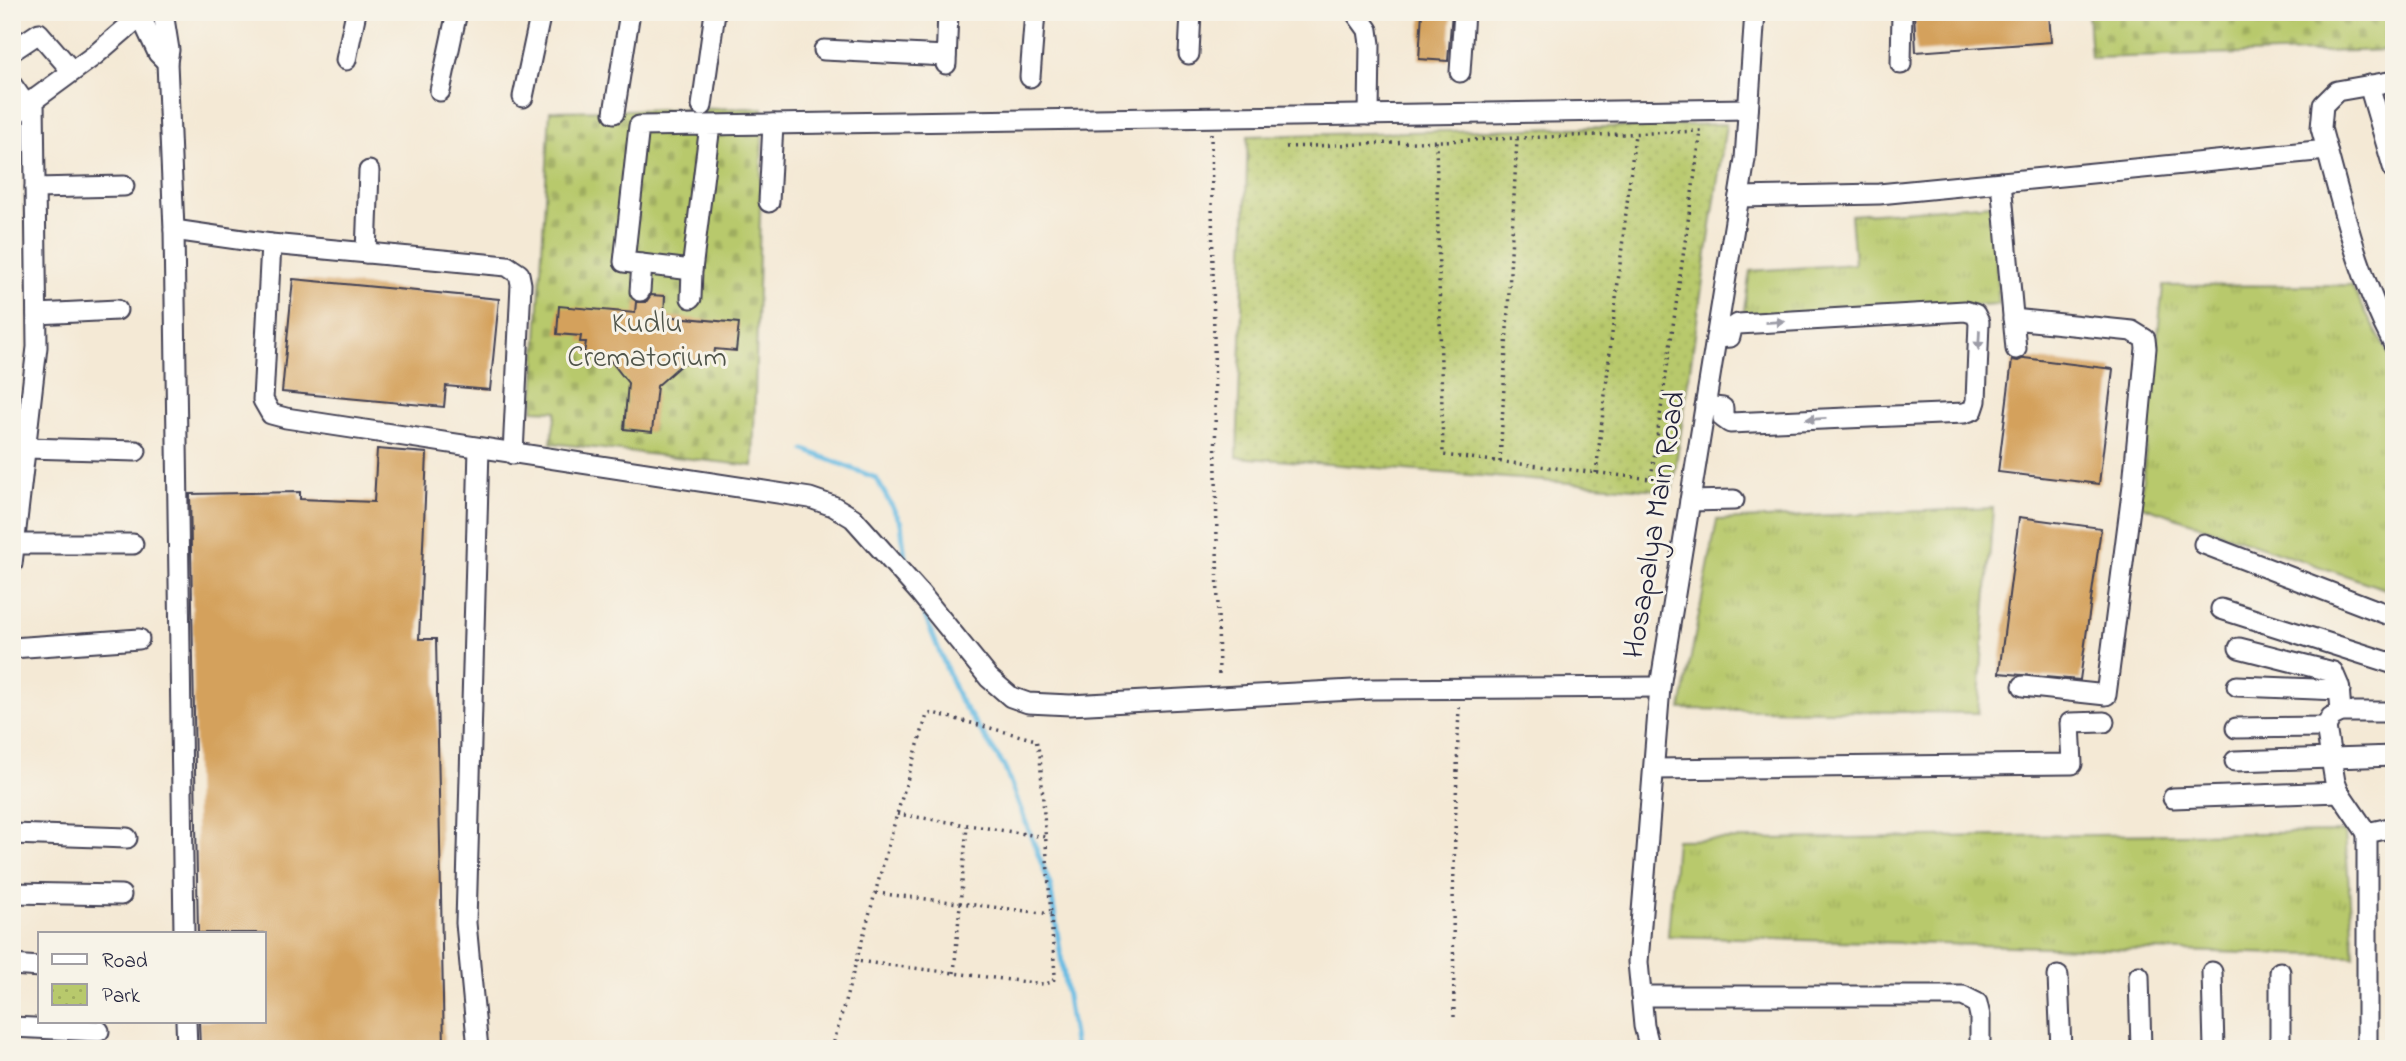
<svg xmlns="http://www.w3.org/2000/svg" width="2406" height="1061" font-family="'Indie Flower',sans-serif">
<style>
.grass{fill:url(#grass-tufts);stroke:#6d7654;stroke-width:2}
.cemetery{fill:url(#cemetery-stones);stroke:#6d7654;stroke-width:2}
.park{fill:url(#park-dots);stroke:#6d7654;stroke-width:2}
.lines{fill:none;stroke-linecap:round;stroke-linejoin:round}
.stream{stroke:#66bbe3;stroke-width:5}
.building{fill:#d4a15c}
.minor-casing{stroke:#424052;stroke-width:23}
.path{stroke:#424052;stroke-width:3.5;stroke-dasharray:2 5;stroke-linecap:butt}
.minor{stroke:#fff;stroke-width:19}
.oneway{fill:#9c9ca7}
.labels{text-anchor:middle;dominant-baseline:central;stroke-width:6;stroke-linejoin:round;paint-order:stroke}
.park-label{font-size:30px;fill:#4f544a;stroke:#f7f3e8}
.street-label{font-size:30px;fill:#22223b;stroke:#f7f3e8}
</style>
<defs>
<pattern id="grass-tufts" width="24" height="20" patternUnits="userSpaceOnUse" patternTransform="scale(1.75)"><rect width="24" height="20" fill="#b8c96c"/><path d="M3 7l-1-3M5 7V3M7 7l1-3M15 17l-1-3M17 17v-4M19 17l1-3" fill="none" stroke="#9eac5e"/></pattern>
<pattern id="cemetery-stones" width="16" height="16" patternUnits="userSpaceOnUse" patternTransform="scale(1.75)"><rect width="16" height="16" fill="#b8c96c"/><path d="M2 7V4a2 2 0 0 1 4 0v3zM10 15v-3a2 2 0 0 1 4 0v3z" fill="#9eac5e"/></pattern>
<pattern id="park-dots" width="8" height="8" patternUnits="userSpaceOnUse" patternTransform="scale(1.75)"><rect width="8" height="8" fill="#b8c96c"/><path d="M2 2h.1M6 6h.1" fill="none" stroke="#9eac5e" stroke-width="1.8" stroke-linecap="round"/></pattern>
</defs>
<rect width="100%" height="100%" fill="#f7f3e8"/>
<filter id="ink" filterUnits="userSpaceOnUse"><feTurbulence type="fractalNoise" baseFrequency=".0143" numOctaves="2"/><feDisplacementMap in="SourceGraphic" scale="14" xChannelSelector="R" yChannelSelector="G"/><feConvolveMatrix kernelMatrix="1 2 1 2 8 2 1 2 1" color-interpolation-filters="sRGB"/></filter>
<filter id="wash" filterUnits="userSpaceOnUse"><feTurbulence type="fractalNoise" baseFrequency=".00686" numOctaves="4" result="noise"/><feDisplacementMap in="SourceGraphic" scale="28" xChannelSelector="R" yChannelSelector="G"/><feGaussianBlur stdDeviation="1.57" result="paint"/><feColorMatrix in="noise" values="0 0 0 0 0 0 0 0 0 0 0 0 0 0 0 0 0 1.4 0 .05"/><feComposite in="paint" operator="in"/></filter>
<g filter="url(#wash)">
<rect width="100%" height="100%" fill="#f4e9d5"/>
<g class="grass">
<path d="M1992,204L1999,304L1743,316L1750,271L1855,264L1851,215Z"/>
<path d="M2351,285L2394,364V592L2140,505L2163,286Z"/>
<path d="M1993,508L1978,713L1681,709L1717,520Z"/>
<path d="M2345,832L2354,956L1668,936L1676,840Z"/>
</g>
<g class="cemetery">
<path d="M2088,12H2394V50L2091,58Z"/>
<path d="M763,108L753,466L551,443L556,411L533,410L550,111Z"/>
</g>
<path class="park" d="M1726,124L1672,491L1237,457L1248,136Z"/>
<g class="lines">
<g class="stream">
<path d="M805,450L876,478L901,523L906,567"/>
<path d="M922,609L959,699L1004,766L1050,885L1075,1049"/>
</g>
</g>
<g id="blocks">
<g class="building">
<path d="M1422,12H1452L1448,61L1419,59Z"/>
<path d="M1914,12H2049L2051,42L1916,52Z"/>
<path d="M293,279L499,299L490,390L446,386L444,407L282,392Z"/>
<path d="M651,295L665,296L664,316L739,323L736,351L715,349L714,355L706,354L705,365L683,363L657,386L652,432L624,429L628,383L606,355L584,353L586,342H580L581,336L557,334L559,306L635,313L636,302H646Z"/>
<path d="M2024,358L2113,369L2099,484L1998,472L2012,360L2018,361Z"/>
<path d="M377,449L427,453L419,639H436L444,1049H200L199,1021H264V933H198L190,494L300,492V499L374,502Z"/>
<path d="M2019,517L2101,528L2080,680L1999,673Z"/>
</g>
</g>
</g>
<g filter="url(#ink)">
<use href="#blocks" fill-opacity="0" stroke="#424052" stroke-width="2"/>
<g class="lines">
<g class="minor-casing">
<g id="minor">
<path d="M163,12L169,50L167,62L174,230L184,933"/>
<path d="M1355,12L1368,30L1370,44L1369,115"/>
<path d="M141,17L158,53L167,62"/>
<path d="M824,50L946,56"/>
<path d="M12,51L39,33L72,71"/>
<path d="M1189,54L1191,12"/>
<path d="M346,60L356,12"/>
<path d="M946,64L948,12"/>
<path d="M1901,64L1902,12"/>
<path d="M1460,72L1464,12"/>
<path d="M1030,77L1035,12"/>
<path d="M2394,81L2337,91L2323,105L2321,128C2342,203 2357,275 2394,345"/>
<path d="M12,85L26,105"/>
<path d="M2369,85L2394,170"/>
<path d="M440,91L457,12"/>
<path d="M523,97L541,12"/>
<path d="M702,106L715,12"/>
<path d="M614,113L630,12"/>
<path d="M12,116L95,55L145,12"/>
<path d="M710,125L692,270L624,262L639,126C1009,120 1379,114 1748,109"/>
<path d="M2001,182L2016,349"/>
<path d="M35,188L124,186"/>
<path d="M1739,197L1879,194L2327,150"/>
<path d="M769,202L773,124"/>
<path d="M174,230L271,244L507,266L519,274L521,284L513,454"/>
<path d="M271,244L263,400L271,414L286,418L810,498L833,506L853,518L920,593L989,678L1011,697L1028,703L1070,705L1372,689L1660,687"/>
<path d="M366,253L369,171"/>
<path d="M640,291L642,264"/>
<path d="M691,298L692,270"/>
<path d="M37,314L117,310"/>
<path d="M2013,319L2132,331L2145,339L2146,348L2133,485L2106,695L2023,686"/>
<path d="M1705,406L1723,408V418L1730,423L1964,413L1973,410L1976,401L1979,322L1975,314L1965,311L1738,324L1732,328L1730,337L1716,338"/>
<path d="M26,448L136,451"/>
<path d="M1690,501L1734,500"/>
<path d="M15,544H133"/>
<path d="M2204,544L2394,617"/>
<path d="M12,564L37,347L34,99"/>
<path d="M2221,609L2394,664"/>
<path d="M12,648L139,639"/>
<path d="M2239,648L2333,672L2339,686L2341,712"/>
<path d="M2237,686L2340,690"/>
<path d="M2236,728L2326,727"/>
<path d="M2235,761L2394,756"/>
<path d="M1654,769L2072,764L2070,723L2104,722"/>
<path d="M2173,798L2339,792"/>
<path d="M2367,833L2339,792L2335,782L2326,727L2331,717L2341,712H2394"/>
<path d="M12,834L127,838"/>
<path d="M12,893L121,895"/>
<path d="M12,965L40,967"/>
<path d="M2212,972L2214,1049"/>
<path d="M2058,976L2061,1049"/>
<path d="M2139,976L2141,1049"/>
<path d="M1641,996H1963L1977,1003L1980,1016V1049"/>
<path d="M186,1021L187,1049"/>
<path d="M12,1027L99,1031"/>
<path d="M478,1049L466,923L479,448"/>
<path d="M1650,1049L1644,1026L1638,962L1660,687L1745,159L1755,12"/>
<path d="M2280,1049V972"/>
<path d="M2367,1049V833L2394,827"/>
</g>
</g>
<g class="path">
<path d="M1211,133L1219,679"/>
<path d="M1286,147L1701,131L1651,479L1443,455L1436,141"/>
<path d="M1500,462L1517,139"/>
<path d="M1596,473L1635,134"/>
<path d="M897,814L1045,837"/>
<path d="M876,893L1051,914"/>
<path d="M954,973L967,826"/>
<path d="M1454,1017L1453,900L1459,705"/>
<path d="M832,1049L897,814L927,715L933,713L1036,740L1040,756L1055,975L1053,982L1043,984L856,961"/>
</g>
<use href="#minor" class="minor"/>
</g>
<defs><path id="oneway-solid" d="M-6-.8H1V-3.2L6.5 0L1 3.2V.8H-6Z" transform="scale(1.75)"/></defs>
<g class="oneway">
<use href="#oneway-solid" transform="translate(1775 322) rotate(-3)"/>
<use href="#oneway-solid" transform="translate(1979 340) rotate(93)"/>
<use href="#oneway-solid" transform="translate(1816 419) rotate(177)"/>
</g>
</g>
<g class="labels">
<g class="park-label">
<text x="647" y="325">Kudlu<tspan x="647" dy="34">Crematorium</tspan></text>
</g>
<g class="street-label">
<text transform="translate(1656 525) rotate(-81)">Hosapalya Main Road</text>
</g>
</g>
<rect width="2406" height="1061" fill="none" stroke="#f7f3e8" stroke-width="42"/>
<rect x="38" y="932" width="228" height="91" fill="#f7f3e8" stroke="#a29fa3" stroke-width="2"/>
<rect x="52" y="954" width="35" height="10" fill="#ffffff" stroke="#a29fa3" stroke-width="2"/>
<text x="102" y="967" font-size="21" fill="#22223b">Road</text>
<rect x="52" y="984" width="35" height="21" fill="url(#park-dots)" stroke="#a29fa3" stroke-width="2"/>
<text x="102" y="1002" font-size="21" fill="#22223b">Park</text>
</svg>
